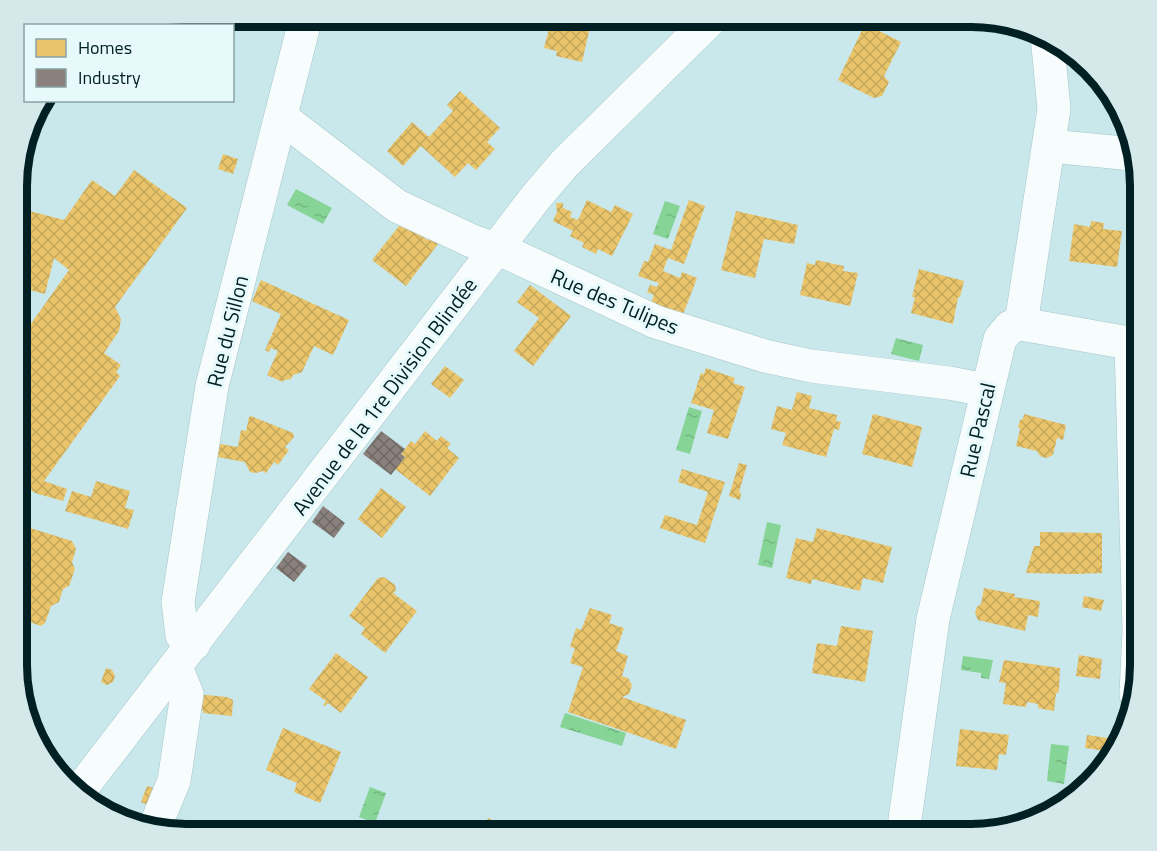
<svg xmlns="http://www.w3.org/2000/svg" width="1157" height="851" font-family="'Titillium Web',sans-serif">
<style>
.water{fill:url(#water-ripples)}
.homes{fill:url(#homes-cross-hatch)}
.industry{fill:url(#industry-cross-hatch)}
.lines{fill:none;stroke-linecap:round;stroke-linejoin:round}
.minor-casing{stroke:#a5c6ca;stroke-width:34}
.major-casing{stroke:#a5c6ca;stroke-width:34}
.minor{stroke:#f7fcfc;stroke-width:33}
.major{stroke:#f7fcfc;stroke-width:33}
.labels{text-anchor:middle;dominant-baseline:central;stroke-width:6;stroke-linejoin:round;paint-order:stroke}
.street-label{font-size:21px;fill:#002024;stroke:#e7f9fb}
.rim{fill:none;stroke:#002024;stroke-width:8}
</style>
<defs>
<pattern id="water-ripples" width="26" height="14" patternUnits="userSpaceOnUse" patternTransform="scale(1.5)"><rect width="26" height="14" fill="#86d496"/><path d="M2 4q2-2 4 0t4 0M15 11q2-2 4 0t4 0" fill="none" stroke="#72b681"/></pattern>
<pattern id="homes-cross-hatch" width="8" height="8" patternUnits="userSpaceOnUse" patternTransform="scale(1.5)"><rect width="8" height="8" fill="#e9c46a"/><path d="M0 0l8 8M0 8l8-8" fill="none" stroke="#c6a85c"/></pattern>
<pattern id="industry-cross-hatch" width="8" height="8" patternUnits="userSpaceOnUse" patternTransform="scale(1.5)"><rect width="8" height="8" fill="#8a817c"/><path d="M0 0l8 8M0 8l8-8" fill="none" stroke="#6e6965"/></pattern>
</defs>
<rect width="100%" height="100%" fill="#c9e8ec"/>
<g class="water">
<path d="M296,189L332,208L323,224L287,205Z"/>
<path d="M665,201L680,206L668,239L653,234Z"/>
<path d="M896,338L923,345L919,361L891,354Z"/>
<path d="M689,407L702,411L690,454L676,450Z"/>
<path d="M767,522L781,525L772,568L758,565Z"/>
<path d="M963,656L993,660L989,679L981,678V673L961,670Z"/>
<path d="M565,713L626,733L622,746L560,727Z"/>
<path d="M1051,744L1069,746L1064,784L1047,781Z"/>
<path d="M370,787L386,793L375,823L359,817Z"/>
</g>
<g class="homes">
<path d="M186,16L215,17L224,26H140Z"/>
<path d="M552,17H563L591,23L582,62L556,56L557,51L544,48Z"/>
<path d="M865,24L901,42L884,76L889,82L882,96L874,98L838,80Z"/>
<path d="M460,91L500,128L487,142L495,149L476,170L468,163L455,177L421,146L403,166L387,151L412,122L429,137L453,111L447,105Z"/>
<path d="M223,154L238,159L233,174L218,169Z"/>
<path d="M134,170L187,208L115,307L121,319L119,331L104,353L121,365L116,372L120,376L44,481L67,489L63,501L35,493L17,480L18,342L69,270L54,258L45,294L18,287V208L64,220L92,180L115,196Z"/>
<path d="M587,200L611,212L615,205L633,214L612,256L598,249L596,254L582,247L584,243L570,236L573,231L553,221L557,212L556,203H563V208L572,212L570,217L578,220Z"/>
<path d="M689,200L705,206L684,264L668,258L663,271L680,278L682,272L697,278L681,320L649,308L654,295L647,292L650,285L657,287L659,283L638,276L644,261L648,262L655,244L671,250Z"/>
<path d="M736,211L798,225L794,244L764,239L755,278L721,270Z"/>
<path d="M403,221L427,240L430,237L438,244L406,286L372,260Z"/>
<path d="M1091,221L1104,223L1103,229L1122,231L1117,267L1069,261L1074,224L1090,227Z"/>
<path d="M816,260L844,266L843,271L858,273L850,306L800,295L807,263L815,265Z"/>
<path d="M919,269L964,281L960,297H958L953,324L911,313L915,297H912Z"/>
<path d="M261,280L349,320L333,355L314,346L302,372L293,375L291,379L284,380L283,382L267,375L278,351L271,348L269,352L265,350L281,314L252,301Z"/>
<path d="M530,285L571,316L533,366L514,351L539,318L517,302Z"/>
<path d="M445,366L464,380L450,398L431,384Z"/>
<path d="M706,368L735,378L733,383L745,387L728,439L707,433L714,410L691,403L701,373L704,374Z"/>
<path d="M797,392L812,396L809,408L837,415L836,421L841,422L839,430L834,429L826,457L782,445L786,433L771,429L777,406L792,410Z"/>
<path d="M873,414L922,427L912,467L862,454Z"/>
<path d="M1024,414L1066,425L1063,440L1057,438L1053,455L1046,458L1040,456L1037,451L1016,446L1020,429L1018,427L1020,420L1023,419Z"/>
<path d="M251,416L293,433L294,437L285,447L289,450L278,465L274,462L266,473L262,471L256,473L250,472L245,462L217,457L220,444L238,447L241,430L246,431L249,417Z"/>
<path d="M425,431L437,441L441,436L451,444L447,448L459,458L430,496L395,469L405,457L401,454L411,441L415,444Z"/>
<path d="M739,463L747,465L739,492L741,493L740,500L729,496Z"/>
<path d="M682,469L725,482L705,543L660,528L665,515L697,525L708,492L678,482Z"/>
<path d="M96,481L130,491L125,508L134,510L128,529L65,511L72,491L91,497Z"/>
<path d="M381,488L406,507L382,538L358,519Z"/>
<path d="M27,527L72,541L76,549L72,562L75,569L69,586L63,589L59,602L51,606L45,623L41,626L27,621L25,617L27,609L17,606V548L24,529Z"/>
<path d="M817,528L892,547L883,583L863,578L860,591L812,579L811,584L786,578L796,538L813,542Z"/>
<path d="M1040,532L1102,533V573L1074,574L1026,573L1034,546H1040Z"/>
<path d="M384,577L395,585L396,590L393,593L417,611L385,653L361,634L365,628L349,616L378,578Z"/>
<path d="M984,588L1015,594L1014,597L1040,601L1038,617L1028,615L1025,631L978,620L975,613L977,607L981,604Z"/>
<path d="M1084,596L1104,600L1101,611L1082,607Z"/>
<path d="M590,608L612,615L609,623L624,628L616,651L628,656L622,676L628,678L632,685L629,694L622,697L686,720L676,749L568,712L583,667L570,663L575,648L570,647L576,628L581,630Z"/>
<path d="M841,626L873,631L865,682L812,673L817,643L837,646Z"/>
<path d="M336,653L368,677L341,713L328,703L325,706L323,705L326,701L309,689Z"/>
<path d="M1079,655L1102,659L1100,679L1076,676Z"/>
<path d="M1004,660L1060,668L1059,690L1058,693H1056L1054,711L1038,708V704L1027,702L1026,707L1003,704L1006,683L999,682Z"/>
<path d="M106,668L112,670L115,676L113,682L107,685L101,682Z"/>
<path d="M196,694L227,697L233,700L232,716L203,713V710L194,709Z"/>
<path d="M29,719L40,723L34,740Z"/>
<path d="M283,728L341,752L320,803L294,792L297,783L266,770Z"/>
<path d="M960,729L1009,735L1006,755L999,754L997,770L956,766Z"/>
<path d="M1087,735L1115,739L1113,752L1085,748Z"/>
<path d="M147,786L156,789L150,806L141,802Z"/>
<path d="M488,818L527,834H481Z"/>
<path d="M817,824L837,827L836,832L846,834H798L799,825L816,828Z"/>
<path d="M247,826L268,832L269,830L282,834H245Z"/>
</g>
<g class="industry">
<path d="M381,431L405,449L401,454L405,457L391,475L363,454Z"/>
<path d="M323,506L345,523L334,538L312,522Z"/>
<path d="M288,552L307,566L294,582L276,568Z"/>
</g>
<g class="lines">
<g class="minor-casing">
<g id="minor">
<path d="M281,117L397,206L472,241L510,254L656,322L765,356L811,366L949,383L986,390"/>
<path d="M1050,146L1133,154"/>
<path d="M1021,324L1054,109L1047,36"/>
<path d="M1131,344L1139,631L1136,694"/>
<path d="M194,644L182,635L178,602L212,386L306,17"/>
<path d="M154,829L174,781L187,694L176,667"/>
<path d="M903,834L933,619L1000,339L1010,327L1021,324L1140,345"/>
</g>
</g>
<g class="major-casing">
<path id="major" d="M77,794L536,197L565,163L713,17"/>
</g>
<use href="#minor" class="minor"/>
<use href="#major" class="major"/>
</g>
<g class="labels">
<g class="street-label">
<text transform="translate(615 301) rotate(23)">Rue des Tulipes</text>
<text transform="translate(227 331) rotate(-76)">Rue du Sillon</text>
<text transform="translate(384 396) rotate(-53)">Avenue de la 1re Division Blindée</text>
<text transform="translate(977 430) rotate(-77)">Rue Pascal</text>
</g>
</g>
<path d="M0 0H1157V851H0ZM186 27H971A159 159 0 0 1 1130 186V665A159 159 0 0 1 971 824H186A159 159 0 0 1 27 665V186A159 159 0 0 1 186 27Z" fill="#d5e8ea" fill-rule="evenodd"/>
<path class="rim" d="M186 27H971A159 159 0 0 1 1130 186V665A159 159 0 0 1 971 824H186A159 159 0 0 1 27 665V186A159 159 0 0 1 186 27Z"/>
<rect x="24" y="24" width="210" height="78" fill="#e7f9fb" stroke="#8ba2a5" stroke-width="1.5"/>
<rect x="36" y="39" width="30" height="18" fill="#e9c46a" stroke="#8ba2a5" stroke-width="1.5"/>
<text x="78" y="54" font-size="18" fill="#002024">Homes</text>
<rect x="36" y="69" width="30" height="18" fill="#8a817c" stroke="#8ba2a5" stroke-width="1.5"/>
<text x="78" y="84" font-size="18" fill="#002024">Industry</text>
</svg>
